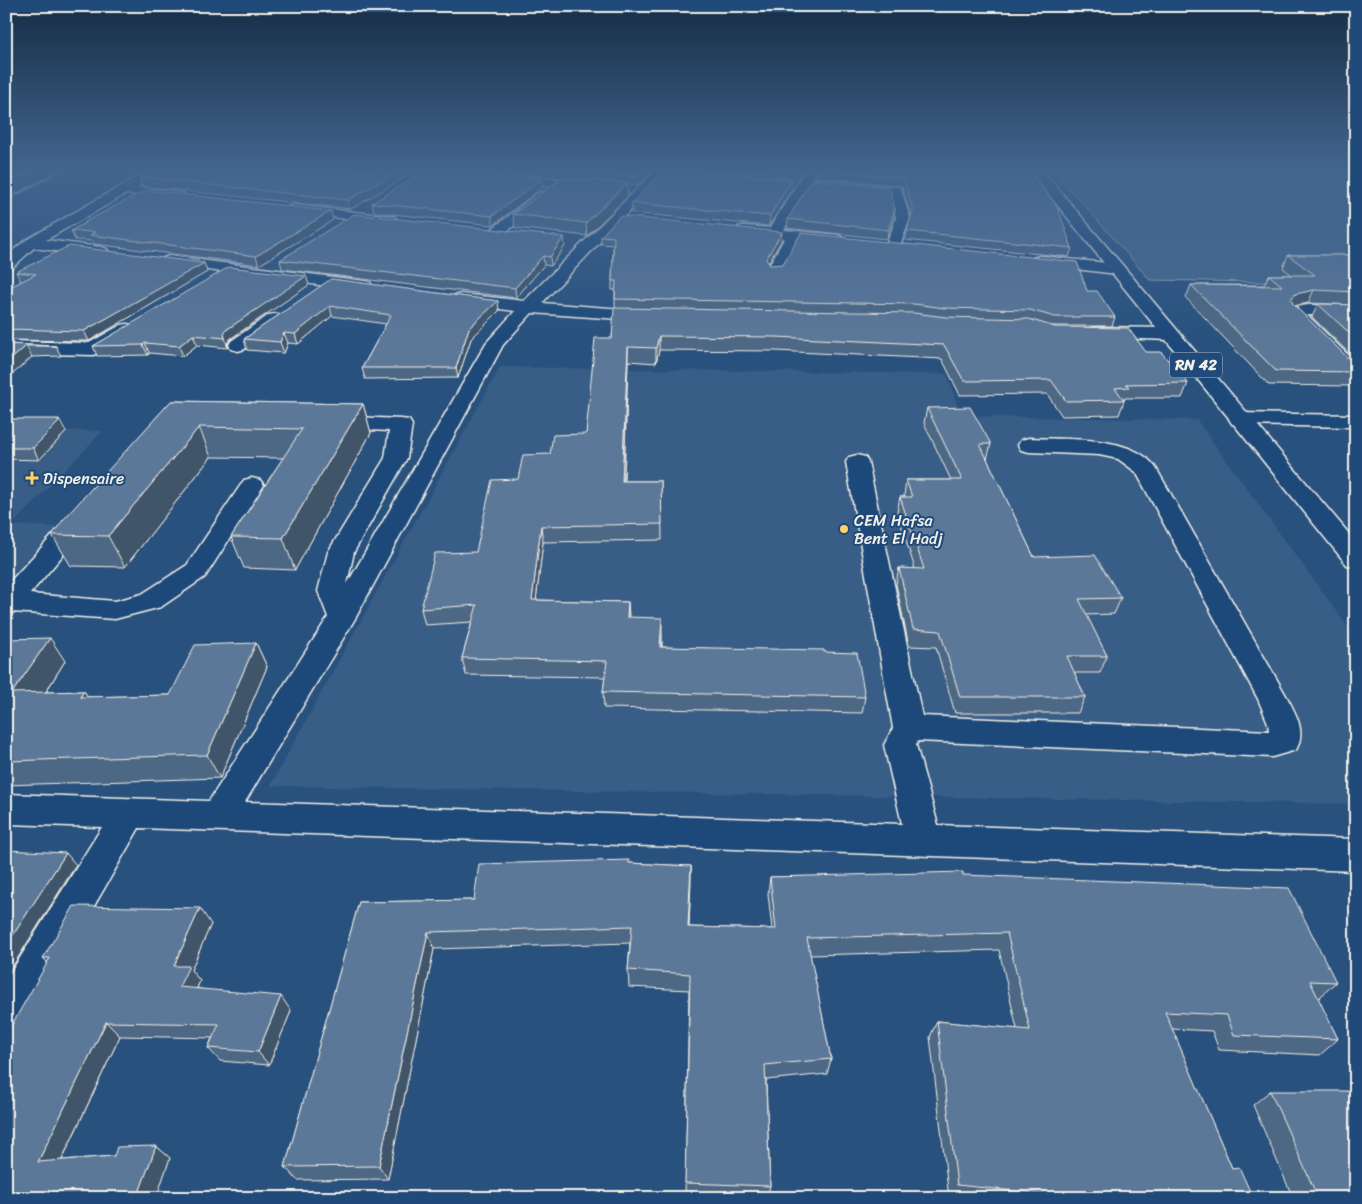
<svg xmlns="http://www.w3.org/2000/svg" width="1362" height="1204" font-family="Sriracha,sans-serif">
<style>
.built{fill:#375d86}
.green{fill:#45688e;stroke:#9cacbb}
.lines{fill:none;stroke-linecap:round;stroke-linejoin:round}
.minor-casing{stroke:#f4f1e8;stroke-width:3}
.major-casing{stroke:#f4f1e8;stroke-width:3}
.minor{fill:#1f4a7a;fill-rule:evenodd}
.major{fill:#1f4a7a;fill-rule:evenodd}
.rail{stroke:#f4f1e8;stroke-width:2}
.wall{fill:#4e6784;stroke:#f4f1e8}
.shaded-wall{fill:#40546b;stroke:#f4f1e8}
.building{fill:#5b7899;stroke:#f4f1e8}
.poi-dot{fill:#ffd166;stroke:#1f4a7a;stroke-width:2}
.labels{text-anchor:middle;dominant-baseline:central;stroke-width:4;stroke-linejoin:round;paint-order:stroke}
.shield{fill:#1f4a7a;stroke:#b4bfc7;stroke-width:1}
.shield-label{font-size:15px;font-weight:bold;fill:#f4f1e8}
.poi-label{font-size:16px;fill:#f4f1e8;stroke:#1f4a7a;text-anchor:start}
</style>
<rect width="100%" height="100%" fill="#28517e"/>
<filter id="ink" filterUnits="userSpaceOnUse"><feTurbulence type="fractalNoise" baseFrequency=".02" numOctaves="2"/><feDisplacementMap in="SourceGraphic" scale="10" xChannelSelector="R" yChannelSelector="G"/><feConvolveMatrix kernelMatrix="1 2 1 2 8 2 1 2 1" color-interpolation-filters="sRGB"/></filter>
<g filter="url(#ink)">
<g class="built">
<path d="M500,367L947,374L961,416L1197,420L1356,638V804L270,786Z"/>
<path d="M6,429L103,431L12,525L60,527L6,586Z"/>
</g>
<path class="green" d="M1054,171H1343L1356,178V284L1150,280Z"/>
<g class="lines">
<g class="minor-casing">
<g id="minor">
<path d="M9,171H25L24,174L6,181V172Z"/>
<path d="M147,171H162L137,187L184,193L186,196L184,199L179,200L126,194L46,240L101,247L107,249L109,252L107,255L101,257L34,248L12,268L6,270V256L26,240Z"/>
<path d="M655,171H668L542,303L650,311L656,312L659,316L656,320L650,321L532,313L503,345L356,617L245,802L902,824L884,745L893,728L846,462L849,457L857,455L865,457L868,462L922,716L1269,731L1268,723L1258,699L1136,472L1118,459L1099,455L1029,452L1021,450L1018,445L1021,440L1029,438C1066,440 1133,434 1156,468L1288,699C1297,716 1306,732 1296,750L1272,757L918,741L916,745L938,825L1356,839V871L139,828L21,1033L6,1039V980L102,827L6,824V794L209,801L328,617L318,591L328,552L385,458L389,431L330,428L322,427L319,422L322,417L330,416L401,419L409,420L412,425L407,458L354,552L347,584L486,343L515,311L455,303L452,299L455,295L461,294L524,301Z"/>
<path d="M805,171H817L813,179L900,187L910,218L899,249H889L886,246L896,218L889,194L809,186L784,230L837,235L842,237L845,240L842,243L837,245L799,240L781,272H769L767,269L784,239L743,234L738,233L736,230L738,227L743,226L770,228Z"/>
<path d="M505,174L591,183L598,187L591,191L500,181L498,178Z"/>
<path d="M543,192L550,196L548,199L502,235H492L490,232L492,229L538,193Z"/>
<path d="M294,205L390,216L395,217L397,220L395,223L390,224L289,212L287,209L289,206Z"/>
<path d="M169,256L364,281L370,282L372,286L370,290L364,291L163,264L161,261L163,258Z"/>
<path d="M1039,256L1117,264L1123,266L1125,269L1123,272L1117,274L1033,264L1031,261L1033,258Z"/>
<path d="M1308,305L1356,306V316L1307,315L1356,363V380L1349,378L1288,316L1287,312L1290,308Z"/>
<path d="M275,314L281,315L284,319L281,323L245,349L238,351L231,349L229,345L231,341L269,315Z"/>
<path d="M127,324L133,325L136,329L133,333L100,353L93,355L6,353V341L89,343L121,325Z"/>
<path d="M1094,327L1170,328L1176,330L1179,334L1176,338L1170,340L1088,337L1085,333L1088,329Z"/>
<path d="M1240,413L1356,415V427L1240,425L1232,424L1229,419L1232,414Z"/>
<path d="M252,478L260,480L264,485L205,577L161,607L115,619L12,612L6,613V586L74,512L83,510L92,512L95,517L30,594L115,601L142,594L187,565L244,480Z"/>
</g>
</g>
<g class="major-casing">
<path id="major" d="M1030,171H1043L1356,542V567L1347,565Z"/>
</g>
<use href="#minor" class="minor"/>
<use href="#major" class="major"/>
<path class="rail" d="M6,200L60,171"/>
</g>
<g class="wall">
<path d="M415,171L351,209L142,186L139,177Z"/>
<path d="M486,171H653L638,185L627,184L628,196L587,236L515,228L513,214L562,178Z"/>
<path d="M712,171H804L798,179Z"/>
<path d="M817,171H1029L1072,248L1069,257L905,240L907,231L911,216L902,186L816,177Z"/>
<path d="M1338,171H1356V181Z"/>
<path d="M542,179L543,187L493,225L374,212L372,203Z"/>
<path d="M791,190L769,226L632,213V203Z"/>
<path d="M895,209L894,218L887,239L787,228L788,219Z"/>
<path d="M333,220L259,265L94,244L92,241L75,240L71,231L86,223L85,222Z"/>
<path d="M601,236L781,241L768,263L770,265L1087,291L1115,317L1112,326H1052L1146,352L1188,383L1182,398H1125L1119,415L1062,416L1047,394L960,395L942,359L775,351L659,350L656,363L628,361L624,481H661L662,540L543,542L536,600L628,602L629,617L662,634V647L824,652L865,697L862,713L604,708L603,692L605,677L466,675L462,658L472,622L425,625L421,609L476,552L518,479L550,454L586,434L612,338L615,308V290H612V281L613,245L601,244Z"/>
<path d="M565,246L551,266L544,265L516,298L282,269L280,260Z"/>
<path d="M1288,255H1356V360L1312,317L1318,304L1355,305L1308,303L1294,306L1354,364L1353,367L1356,369V378L1351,386L1269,385L1186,298L1191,285H1264L1269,275H1292L1283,268Z"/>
<path d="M204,263L207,272L89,341L6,340V289L21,282L16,272Z"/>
<path d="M306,276L309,285L230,339L227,344L228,348L197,345L183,356L149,353L148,355L97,356L93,346Z"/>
<path d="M331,279L498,301L499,311L471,339L458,378L365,379L362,368L386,324L332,316L298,344L288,343L284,353L247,350L244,339Z"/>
<path d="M6,344L56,346L61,356L32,357Z"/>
<path d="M171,401L363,404L371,433L295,570L244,568L231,537L283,458L211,457L125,567L71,566L52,535Z"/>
<path d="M927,408L991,444L987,459L1034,557L1121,598L1114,614L1086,615L1107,656L1100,673H1074L1085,697L1078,713H955L936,647L909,646L896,584L899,568L915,569L897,512L900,497H904L906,480H951L924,423Z"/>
<path d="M6,419L60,421L66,432L39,460L6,459Z"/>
<path d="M6,639L65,661L46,692L84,691L88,697L170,695L256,643L267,667L220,778L6,785Z"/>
<path d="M629,863L691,866L689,927L772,929L768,894L770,877L963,875L1336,982L1318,999L1338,1039L1320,1055L1219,1050L1212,1031L1172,1029L1232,1168L1253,1198H949L930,1037L937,1021L1017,1029L999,950L810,955L831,1059L827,1074L766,1080L770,1186L767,1198L685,1196L689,990L629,987L628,970L630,943L434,949L388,1179L297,1180L285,1167L359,902L474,900Z"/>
<path d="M211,924L191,970L200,981L197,988L291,1011L269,1065L220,1061L208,1048L212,1038L120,1036L62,1160L114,1156L156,1146L170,1158L156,1198H6L47,962L43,958Z"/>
<path d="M1270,1091L1356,1198H1293L1253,1105Z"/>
</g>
<g class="shaded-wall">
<path d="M399,171H415L351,209L348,200Z"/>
<path d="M644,171H653L638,185V177Z"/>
<path d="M799,171H804L798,179Z"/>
<path d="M542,179L543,187L493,225L492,216Z"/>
<path d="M792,180L791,190L769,226L770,216Z"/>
<path d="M627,183L628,196L587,236L586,223Z"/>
<path d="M895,209L894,218L887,239L888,230Z"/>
<path d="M331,211L333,220L259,265L256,256Z"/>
<path d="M782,232L781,241L765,268L766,259Z"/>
<path d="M564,237L565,246L551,266L550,257Z"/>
<path d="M543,256L544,265L516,298L515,288Z"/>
<path d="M204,263L207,272L89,341L84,331Z"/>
<path d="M306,276L309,285L230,339L227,344L228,348L224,334L226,330Z"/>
<path d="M1314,290L1308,303L1288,307L1291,299L1295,294Z"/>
<path d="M498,301L499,311L471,339L458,378L456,368L469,328Z"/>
<path d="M330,306L332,316L298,344L295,334Z"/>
<path d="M284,333L288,343L284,353L280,342Z"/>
<path d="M193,335L197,345L183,356L179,346Z"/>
<path d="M659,336V350L656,363V348Z"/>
<path d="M145,343L149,353L148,355L143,345Z"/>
<path d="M26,346L32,357L6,380V364Z"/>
<path d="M628,347V361L623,497L622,481Z"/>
<path d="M363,404L371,433L295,570L283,538Z"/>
<path d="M59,419L66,432L39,460L33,448Z"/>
<path d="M199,427L211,457L125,567L108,536Z"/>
<path d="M541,526L543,542L534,617L532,600Z"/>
<path d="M628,602L629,618L627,617Z"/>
<path d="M662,618V634L661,664L660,647Z"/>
<path d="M50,638L65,661L30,717L12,693Z"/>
<path d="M256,643L267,667L220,778L207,755Z"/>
<path d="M84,691L99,714L80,697Z"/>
<path d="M66,853L76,865L9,972L6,969V946Z"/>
<path d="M691,866V883L688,944V927Z"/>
<path d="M200,908L211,924L191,970L200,981L191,1001L179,987L174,966Z"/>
<path d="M428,932L434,949L388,1179L379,1166Z"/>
<path d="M281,996L291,1011L269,1065L258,1052Z"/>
<path d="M106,1022L120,1036L55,1174L38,1162Z"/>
<path d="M156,1146L170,1158L156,1198H137Z"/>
</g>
<g class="building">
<path d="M152,171H399L348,200L139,177Z"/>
<path d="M425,171H450L542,179L492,216L372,203Z"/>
<path d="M575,171H644L638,177Z"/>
<path d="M663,171H688L792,180L770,216L632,203Z"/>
<path d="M835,171H1029L1057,206L1072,248L907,231L913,209L903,178Z"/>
<path d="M563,178L627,183L586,223L513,214Z"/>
<path d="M811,180L889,187L895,209L888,230L788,219Z"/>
<path d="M146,190L331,211L256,256L90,235L95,232L71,231L87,222H85Z"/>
<path d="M354,214L564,237L550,257L543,256L515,288L280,260Z"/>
<path d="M620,216L782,232L766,259L770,265L783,264L801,233L1077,262L1087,291H1097L1115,317H1055L1030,310L945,308L914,304L615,299L616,281H612L614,237L601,236Z"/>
<path d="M69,246L204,263L84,331L6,329V289L36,274L16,272Z"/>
<path d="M1288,255H1356V292L1314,290L1295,294L1291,299L1293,304L1354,364H1350L1356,369V372L1276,371L1191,285L1282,286L1269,275H1315Z"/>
<path d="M229,267L306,276L226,330L224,334L225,338L193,335L179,346L145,343L143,345L93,346Z"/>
<path d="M331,279L498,301L469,328L456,368H362L391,315L330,306L295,334L284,333L280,342L244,339Z"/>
<path d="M1318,304L1356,305V339Z"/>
<path d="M614,308L914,313L946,317L1029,319L1055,327L1128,328L1146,352H1161L1188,383L1126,384L1129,387L1115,388L1124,400L1066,401L1051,380L964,381L944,345L776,337L659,336L656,348L628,347L622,481H661L662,524L541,526L532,600L628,602L627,617L662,618L660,647L824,650V652L857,653L865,697L603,692L607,661L462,658L477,605L421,609L435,553L476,552L492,480L518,479L523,455L550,454L553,435L586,434L595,338H612Z"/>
<path d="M6,344L56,346H26L6,364Z"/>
<path d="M171,401L363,404L283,538L231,537L302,429L199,427L108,536L52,535L63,520Z"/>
<path d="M970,407L991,444H980L1034,557L1095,555L1121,598L1079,599L1107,656H1067L1085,697H960L940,631L913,629L899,568L924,569L900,497H912L906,480H962L927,408Z"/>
<path d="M6,419H59L57,421H60L33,448H6Z"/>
<path d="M50,638L12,693L84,691L80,697L170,695L195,645L256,643L207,755L6,761V639Z"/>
<path d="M6,850L66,853L6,946Z"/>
<path d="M629,860V863L691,866L688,927L776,929L770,877L963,872V875L1289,888L1336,982L1310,981L1338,1039L1234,1035L1227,1015L1165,1012L1232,1168L1239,1167L1253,1198H1072V1197L957,1185L937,1021L1030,1030L1007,933L807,938L831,1059L765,1065L770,1186L685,1183L690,974L628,970L632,926L428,932L379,1166L285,1167L359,902L474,900L479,864Z"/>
<path d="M74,906L200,908L174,966H189L179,987L281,996L258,1052L208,1048L219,1024L106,1022L38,1162L114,1156L117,1147L156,1146L137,1198H6V1035L50,958H43Z"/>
<path d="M1270,1091H1356V1198H1318Z"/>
</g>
</g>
<linearGradient id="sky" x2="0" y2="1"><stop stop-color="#162d45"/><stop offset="0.5" stop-color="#42658f"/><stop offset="1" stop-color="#42658f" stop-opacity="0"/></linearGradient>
<rect width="1362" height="340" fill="url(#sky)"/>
<g class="poi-dot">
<path d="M29.5 470.5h5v5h5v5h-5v5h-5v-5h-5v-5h5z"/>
<circle cx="844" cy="529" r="5"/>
</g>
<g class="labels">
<rect class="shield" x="1170" y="352.5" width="52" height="25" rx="4"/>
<g class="shield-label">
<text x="1196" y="365">RN 42</text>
</g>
<g class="poi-label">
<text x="43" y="478">Dispensaire</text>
<text x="854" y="520">CEM Hafsa<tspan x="854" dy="18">Bent El Hadj</tspan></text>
</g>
</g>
<rect width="1362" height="1204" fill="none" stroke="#1f4a7a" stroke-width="25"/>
<rect x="12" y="12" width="1337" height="1179" fill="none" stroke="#f4f1e8" stroke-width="2" filter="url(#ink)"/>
</svg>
